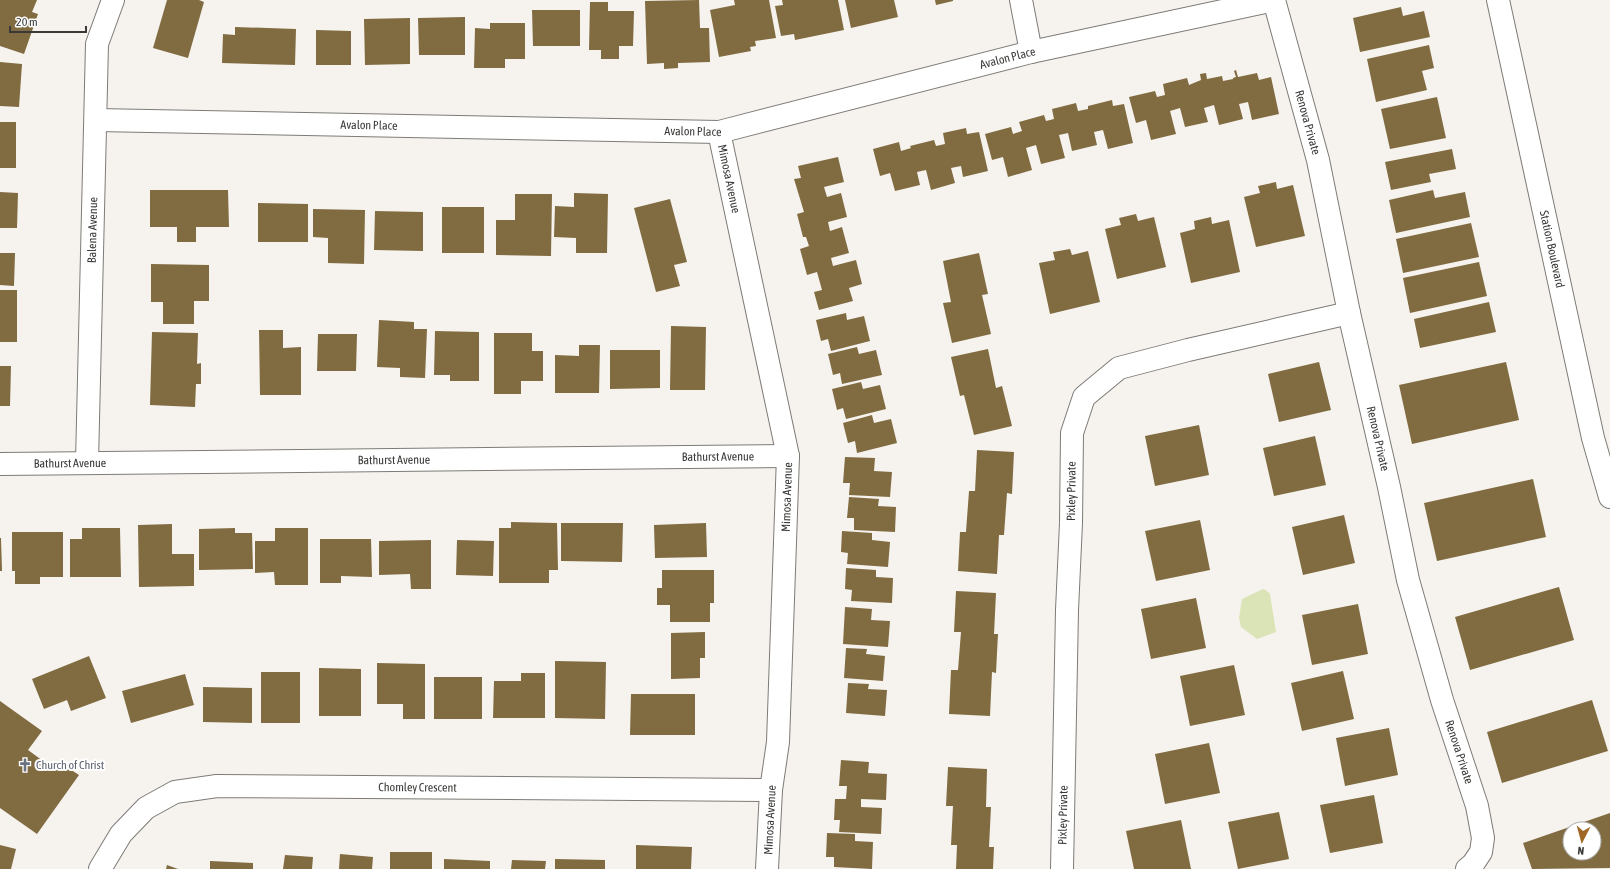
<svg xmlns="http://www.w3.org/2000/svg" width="1610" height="869" font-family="'Asap Condensed',sans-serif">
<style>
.green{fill:#dae4b6}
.building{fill:#816b40;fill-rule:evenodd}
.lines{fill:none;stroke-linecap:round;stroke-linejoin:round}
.street-casing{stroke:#7e7b77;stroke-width:24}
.street{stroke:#fff;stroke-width:22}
.labels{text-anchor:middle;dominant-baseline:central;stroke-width:4;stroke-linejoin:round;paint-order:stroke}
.street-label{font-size:12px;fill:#3a3937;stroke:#fff}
.worship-label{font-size:12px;fill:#5b616d;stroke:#fff;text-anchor:start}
</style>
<rect width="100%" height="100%" fill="#f6f3ee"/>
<path class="green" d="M1263,589L1266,590L1270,594L1276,632L1257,639L1241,627L1239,618L1242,599Z"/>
<g class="building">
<path d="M0,0H37L32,12L38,14L24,54L0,46Z"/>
<path d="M167,0H199L204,2L188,58L153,48Z"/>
<path d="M699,0L700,28H709L710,62L678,63V68L664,69V63L647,64L645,1Z"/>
<path d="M734,0H769L776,38L755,41L756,46L750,47L751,51L719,57L710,10L735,5Z"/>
<path d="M782,0H838L844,30L795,40L794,34L781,36L775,6L783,5Z"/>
<path d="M845,0H894L898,17L851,28Z"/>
<path d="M935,0H953V1L936,5Z"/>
<path d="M590,2H608V11H634L633,46H619V59H601V50H589Z"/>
<path d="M1401,7L1403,16L1424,11L1430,37L1360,52L1353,18Z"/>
<path d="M532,10H580V46H533Z"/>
<path d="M465,17V55H419L418,18Z"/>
<path d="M410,18V64L365,65L364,19Z"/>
<path d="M490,23H525V59H505V68H474L475,28L490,29Z"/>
<path d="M235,27L296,29L295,65L222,63L223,34L235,35Z"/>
<path d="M316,30L351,31V65H316Z"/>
<path d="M1429,45L1434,68L1422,71L1427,90L1376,102L1367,59Z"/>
<path d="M0,62L22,64L19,107L0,106Z"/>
<path d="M1236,70L1238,77L1257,73L1259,80L1271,77L1279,114L1252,120L1248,102L1239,104L1243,119L1219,125L1214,105L1204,108L1208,122L1185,127L1180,108L1170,111L1176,134L1151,140L1146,120L1136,123L1129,97L1155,91L1157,97L1165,95L1163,84L1187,78L1189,85L1201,80L1200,74L1206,73L1207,79L1222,76L1223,81L1233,79V78L1236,77L1234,71Z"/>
<path d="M1437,97L1446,138L1390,149L1381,109Z"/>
<path d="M1112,100L1113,106L1124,104L1133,143L1108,149L1103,130L1094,132L1097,145L1072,151L1068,133L1059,135L1065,158L1041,164L1036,145L1026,148L1032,170L1008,177L1003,157L992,160L985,134L1011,127L1013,134L1022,131L1019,122L1044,115L1046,121L1054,119L1052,109L1076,103L1078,111L1088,109V106Z"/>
<rect x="0" y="122" width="16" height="46"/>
<path d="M966,128L967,134L979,132L988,171L963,177L961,166L951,168L955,183L931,190L926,170L917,172L920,185L895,191L890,173L880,176L873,149L899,142L901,151L911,148L910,146L934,140L936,146L945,144L943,133Z"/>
<path d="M1452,149L1456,169L1429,174L1431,182L1391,190L1385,162Z"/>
<path d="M838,157L844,182L824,187L827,197L841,193L847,217L828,222L830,231L842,227L849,253L831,258L833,266L856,260L862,284L849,288L853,301L819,310L814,292L822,290L817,272L807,275L800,249L809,246L806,237H803L797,214L804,212L794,179L801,178L798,166Z"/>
<path d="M1276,182L1277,189L1293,185L1305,236L1256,247L1244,197L1260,193L1258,186Z"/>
<path d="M150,190H228L229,227H196V242H177V227H150Z"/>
<path d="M1433,190L1435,198L1465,192L1470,217L1396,233L1389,200Z"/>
<path d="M0,192L18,193L17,228H0Z"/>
<path d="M574,193L608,194L607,253H576V238L554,237L555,206L574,207Z"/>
<path d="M515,194H552L551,256L496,255V220H515Z"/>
<path d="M670,199L687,262L674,265L680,286L656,292L634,208Z"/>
<path d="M258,203L308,204V242H258Z"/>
<rect x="442" y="207" width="42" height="46"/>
<path d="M313,209L365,210L364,264L328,263V238L313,237Z"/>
<path d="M375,211L423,212V251L374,250Z"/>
<path d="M1136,214L1138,221L1154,217L1166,267L1117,279L1105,229L1121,225L1119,218Z"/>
<path d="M1211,217L1212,224L1229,220L1240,272L1191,283L1180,233L1195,229L1194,221Z"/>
<path d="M1471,223L1479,257L1403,273L1396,239Z"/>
<path d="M1070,249L1072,255L1088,251L1100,302L1050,314L1039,263L1055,260L1053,252Z"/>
<path d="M0,253H15L14,286L0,285Z"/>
<path d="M979,253L988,294L982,295L991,334L952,343L943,303L951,302L943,261Z"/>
<path d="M1479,262L1487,296L1410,313L1403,278Z"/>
<path d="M151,264L209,265V301H194V324H163V302H151Z"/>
<rect x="0" y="290" width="17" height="52"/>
<path d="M1489,302L1496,332L1420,348L1414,319Z"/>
<path d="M846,313L847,320L864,316L870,341L831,351L828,339L821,341L816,320Z"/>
<path d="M379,320L414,322V329H427L425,378L400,377V368L377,367Z"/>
<path d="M671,326L706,327L705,390H670Z"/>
<path d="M259,330H283V348L301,347V395H260Z"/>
<path d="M435,331L479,332V381H450V375H434Z"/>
<path d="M152,332L198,333L197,364L201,363V384H196L195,407L150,405Z"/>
<path d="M494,333H532V351H543V381H521V394H494Z"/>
<path d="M318,334H357L356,371H317Z"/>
<path d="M579,345H600L599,393H555V355L579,356Z"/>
<path d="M857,347L859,354L876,350L882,375L842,384L840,373L833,375L828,354Z"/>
<path d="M988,349L996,388L1002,386L1012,426L974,435L964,395L960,396L951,357Z"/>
<path d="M610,350H660V388L610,389Z"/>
<path d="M1319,362L1331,410L1279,422L1268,374Z"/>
<path d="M1506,362L1519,420L1412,444L1399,385Z"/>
<path d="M0,366H11L10,406H0Z"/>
<path d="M861,382L863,389L880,385L886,409L846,419L843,408L837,410L832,389Z"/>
<path d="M872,415L874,423L891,419L897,443L857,453L855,441L848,443L843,423Z"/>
<path d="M1199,425L1209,475L1155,486L1145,436Z"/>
<path d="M1315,436L1326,485L1274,496L1263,448Z"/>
<path d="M977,450L1014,452L1012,494L1007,493L1004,535H999L997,574L958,571L960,532H966L969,491H975Z"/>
<path d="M845,457L875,458L874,471L892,472L890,497L849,495L850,483H843Z"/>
<path d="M1533,479L1546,537L1437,561L1424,503Z"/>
<path d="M849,497L879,499L878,506L896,507L895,532L854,530V518H847Z"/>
<path d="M1344,515L1355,563L1303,575L1292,527Z"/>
<path d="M1200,520L1210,570L1156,581L1145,531Z"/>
<path d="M511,522L557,523L558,570H549V583H499V528H511Z"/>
<path d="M561,523H623L622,562L561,561Z"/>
<path d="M706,523L707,557L655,558L654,525Z"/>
<path d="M172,524V554H194V586L139,587L138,525Z"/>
<path d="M82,528H120L121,577H70V539H82Z"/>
<path d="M235,528V533H252L253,569L199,570V529Z"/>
<path d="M275,528H308V585H275L274,572L255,573V541H275Z"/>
<path d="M842,531L872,533V540L890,542L888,567L847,564L848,553L841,552Z"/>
<path d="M12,532H63V577H40V584H15V571H12Z"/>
<path d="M0,538H1L2,571H0Z"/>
<path d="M320,539H371L372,577L341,576V583H320Z"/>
<path d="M431,540V589H411L410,574L379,575V541Z"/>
<path d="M457,540L494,541L493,576L456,575Z"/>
<path d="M846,568L876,570V577L893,578L892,603L851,601L852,590L845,589Z"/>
<path d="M662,570H714V603H710V622H670V605H657V588H662Z"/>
<path d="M1559,587L1574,640L1470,670L1455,617Z"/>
<path d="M956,591L996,593L994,634H998L997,653L996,673L992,672L990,716L949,714L951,670H958L961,632H954Z"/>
<path d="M1196,598L1206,648L1151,659L1141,609Z"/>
<path d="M1358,604L1368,654L1312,665L1302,615Z"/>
<path d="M845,607L872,609L871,620L890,621L888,647L843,644Z"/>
<path d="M705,632V658H700V678L671,679V633Z"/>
<path d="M846,648L867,649L866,654L885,656L883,681L844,678Z"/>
<path d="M89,656L106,698L71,711L67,700L44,709L32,679Z"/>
<path d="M555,661L606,662L605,719L555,718Z"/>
<path d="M377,663L425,664V719H403V704H377Z"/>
<path d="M1234,665L1245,715L1190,726L1180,676Z"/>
<path d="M319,668L361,669V716H319Z"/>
<path d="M1343,671L1354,719L1302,731L1291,683Z"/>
<rect x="261" y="672" width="39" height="51"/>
<path d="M521,673H545V718H493L494,681H521Z"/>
<path d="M185,674L194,705L131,723L122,691Z"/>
<rect x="434" y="677" width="48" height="42"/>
<path d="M848,683L869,684L868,689L887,690L885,716L846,713Z"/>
<path d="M203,687L252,688V723L203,722Z"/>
<path d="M631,694H695V735H630Z"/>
<path d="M1592,700L1608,751L1502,783L1487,732Z"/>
<path d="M0,701L42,731L28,750L54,769L59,762L79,775L37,834L0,808Z"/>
<path d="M1389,728L1398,775L1345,786L1336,738Z"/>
<path d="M1209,743L1220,793L1165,804L1155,754Z"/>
<path d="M841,760L869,762L868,773L887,774L886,800L861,799V807L882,808L881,834L839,832L840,820H834L835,799H846L847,786H839Z"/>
<path d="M948,767L987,769L986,807H991L989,847H994L993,869H956L957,845H951L953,806H946Z"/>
<path d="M1374,795L1383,843L1330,853L1320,805Z"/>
<path d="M1279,812L1289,859L1238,869L1228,822Z"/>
<path d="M1610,813V868L1532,869L1523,843ZM1570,829H1594V853H1570Z"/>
<path d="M1181,820L1191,869H1134L1126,831Z"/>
<path d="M827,833L855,834V841L873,842L872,869L834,867V857H826Z"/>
<path d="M0,845L16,849L11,869H0Z"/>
<path d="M636,845L692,847L691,869H636Z"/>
<rect x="390" y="852" width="42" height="17"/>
<path d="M340,854L373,857L372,869H339Z"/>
<path d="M285,855L313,857L312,869H283Z"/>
<path d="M444,859L490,861V869H444Z"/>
<path d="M555,859L605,860V869H555Z"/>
<path d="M512,860L546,861L545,869H511Z"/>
<path d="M210,861L253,863V869H210Z"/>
<path d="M167,865L178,869H166Z"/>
</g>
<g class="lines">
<g class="street-casing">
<g id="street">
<path d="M1021,0L1031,52"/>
<path id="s1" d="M1274,0L1318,160L1349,313L1389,487L1408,580L1442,700L1477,806L1483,838L1481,852L1473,864L1467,869"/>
<path id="s2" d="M1498,0L1593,438L1610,497"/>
<path id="s3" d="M96,120L719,132L1031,52L1274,0"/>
<path id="s4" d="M719,132L788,456L778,742L771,790L767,869"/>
<path id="s5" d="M87,462L97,44L113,0"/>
<path id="s6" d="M0,464L788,456"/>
<path id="s7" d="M100,869L121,834L146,808L175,792L217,786L771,790"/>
<path id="s8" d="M1062,869L1067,610L1071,523L1072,433L1084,397L1119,368L1188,350L1349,313"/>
</g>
</g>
<use href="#street" class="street"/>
</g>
<defs>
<g id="church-bare" transform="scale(1.08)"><path d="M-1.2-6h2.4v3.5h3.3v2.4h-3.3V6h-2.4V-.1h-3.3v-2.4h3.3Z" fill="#6b7280" stroke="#fff" stroke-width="2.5" paint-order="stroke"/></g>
</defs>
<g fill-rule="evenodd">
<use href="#church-bare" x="25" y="765"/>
</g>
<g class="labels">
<g class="street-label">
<text stroke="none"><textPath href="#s3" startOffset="921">Avalon Place</textPath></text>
<text stroke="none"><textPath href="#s1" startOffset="127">Renova Private</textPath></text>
<text stroke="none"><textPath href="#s3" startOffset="273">Avalon Place</textPath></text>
<text stroke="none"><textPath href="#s3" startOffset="597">Avalon Place</textPath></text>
<text stroke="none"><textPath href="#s4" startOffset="48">Mimosa Avenue</textPath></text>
<text stroke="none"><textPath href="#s5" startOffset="232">Balena Avenue</textPath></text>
<text stroke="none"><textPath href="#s2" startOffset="255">Station Boulevard</textPath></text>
<text stroke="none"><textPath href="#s1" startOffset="451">Renova Private</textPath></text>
<text stroke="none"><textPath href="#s6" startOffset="718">Bathurst Avenue</textPath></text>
<text stroke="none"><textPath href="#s6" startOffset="394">Bathurst Avenue</textPath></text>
<text stroke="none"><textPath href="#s6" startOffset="70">Bathurst Avenue</textPath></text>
<text stroke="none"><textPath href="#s8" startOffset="378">Pixley Private</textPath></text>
<text transform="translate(787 497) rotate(-88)">Mimosa Avenue</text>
<text stroke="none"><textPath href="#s1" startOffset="775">Renova Private</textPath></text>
<text stroke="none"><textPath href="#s7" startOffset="353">Chomley Crescent</textPath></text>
<text stroke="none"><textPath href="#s8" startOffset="54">Pixley Private</textPath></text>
<text transform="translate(770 820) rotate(-87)">Mimosa Avenue</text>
</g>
<g class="worship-label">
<text x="36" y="765">Church of Christ</text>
</g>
</g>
<g transform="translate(1582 841) rotate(186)"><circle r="19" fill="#ffffff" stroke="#b0b0af"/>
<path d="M0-3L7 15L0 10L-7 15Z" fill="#a06725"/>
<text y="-6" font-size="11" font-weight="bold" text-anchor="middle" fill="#3a3937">N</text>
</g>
<path d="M10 26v6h76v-6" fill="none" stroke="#3a3937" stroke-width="2"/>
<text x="16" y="26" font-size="12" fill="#3a3937" stroke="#ffffff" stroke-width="3" paint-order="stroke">20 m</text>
</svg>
